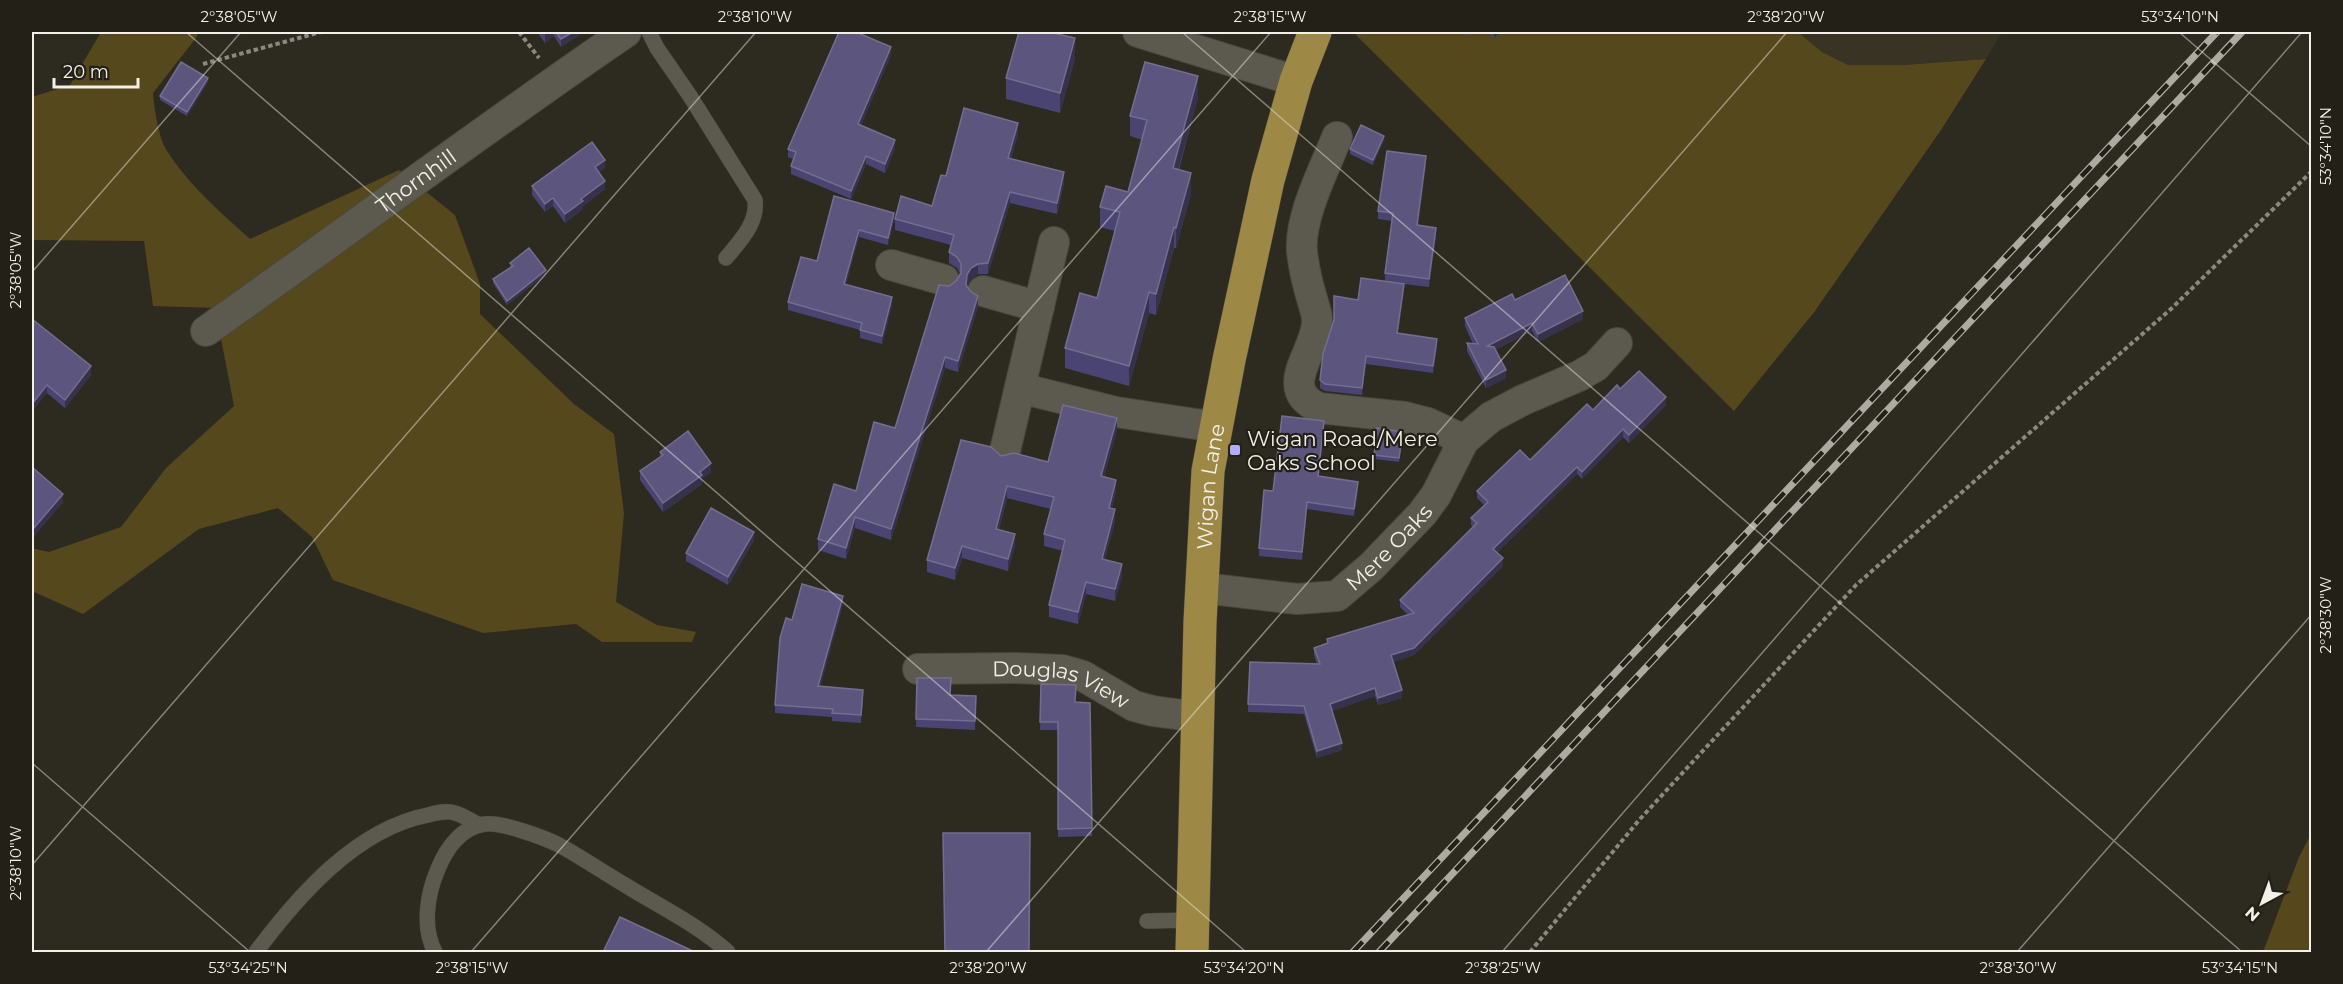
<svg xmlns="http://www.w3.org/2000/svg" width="2343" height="984" font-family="Montserrat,sans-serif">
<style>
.built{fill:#383323}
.green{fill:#55481c}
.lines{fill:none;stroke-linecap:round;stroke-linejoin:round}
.service-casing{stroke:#4a473f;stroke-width:16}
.minor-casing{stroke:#4a473f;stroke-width:32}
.trunk-casing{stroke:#4a473f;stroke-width:34}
.path{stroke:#8b8880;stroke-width:4;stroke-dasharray:4.5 3;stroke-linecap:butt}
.service{stroke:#5c594e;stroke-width:15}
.minor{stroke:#5c594e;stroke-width:30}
.trunk{stroke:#9d8945;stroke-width:33}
.rail-casing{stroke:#adaaa2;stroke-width:7}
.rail{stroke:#232017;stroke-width:4.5;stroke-dasharray:14;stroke-linecap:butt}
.wall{fill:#4a4472}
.shaded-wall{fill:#37324c}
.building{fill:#5c567f;stroke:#736e8f;stroke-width:1.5}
.ticks{fill:none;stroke:#f2f0e9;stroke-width:1.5;stroke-opacity:0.45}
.poi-dot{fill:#b3adf9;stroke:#232017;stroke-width:2}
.labels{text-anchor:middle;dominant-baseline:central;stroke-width:4.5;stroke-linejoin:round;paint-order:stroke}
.street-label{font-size:21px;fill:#f2f0e9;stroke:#232017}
.poi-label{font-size:21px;fill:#f2f0e9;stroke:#232017;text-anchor:start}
.neatline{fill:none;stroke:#f2f0e9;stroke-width:2}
.ticks-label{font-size:15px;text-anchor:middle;fill:#f2f0e9}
</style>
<rect width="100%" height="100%" fill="#2d2a20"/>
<path class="built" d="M1798,32H2002L1986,59L1903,65H1848L1822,52Z"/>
<g class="green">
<path d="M101,32H198L196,38L153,93C154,108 159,139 167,151C189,185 220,212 250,239L399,170L455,215L480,284V314L574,404L614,434L624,513L616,602L657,625L696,632L692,642H602L576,624L483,633L333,580L312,537L278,508L199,529L83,614L32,591V548L49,552L121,527L166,468L234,406L215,308L153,306L144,241L32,240V97L70,85Z"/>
<path d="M1353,32H1798L1822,52L1848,65H1903L1986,59L1941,130L1815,311L1734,411Z"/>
<path d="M2311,834V952H2263L2299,857Z"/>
</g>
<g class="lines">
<g class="service-casing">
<g id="service">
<path d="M649,32L657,48L690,96L755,200C758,223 740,241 726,258"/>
<path d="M1147,921L1195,920"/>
<path d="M256,952C298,896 356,829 428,815C436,813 447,810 455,813C463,815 472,822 480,825"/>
<path d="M435,952C422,928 427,894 438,869C446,849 461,827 485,824C501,822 543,837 559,845C581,857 603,872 625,885C659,906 698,925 728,952"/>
</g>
</g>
<g class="minor-casing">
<g id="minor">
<path d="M1138,32L1296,81"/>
<path d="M1337,137C1324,170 1299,217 1302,252C1304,269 1308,286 1313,302C1315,310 1318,315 1317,324C1314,355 1277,389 1319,408L1405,417L1428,423L1464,440"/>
<path d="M891,265L944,280"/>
<path d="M983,291L1039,307"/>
<path id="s1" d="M206,331C347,232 484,129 626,32"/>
<path d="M1020,388L1116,412L1216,427"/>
<path d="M1005,451L1054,242"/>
<path id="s2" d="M1203,588L1297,599L1337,596L1371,567L1422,514L1436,495L1464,440L1491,417L1523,400L1579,376L1596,366L1617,343"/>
<path id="s3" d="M918,669L1016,668L1062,670L1083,676L1134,706L1153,711L1198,717"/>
</g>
</g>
<g class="trunk-casing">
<g id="trunk">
<path id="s4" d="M1192,952L1200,622L1208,471L1229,360L1268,180L1296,81L1315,32"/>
</g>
</g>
<g class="path">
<path d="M519,32L539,58"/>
<path d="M203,64L321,32"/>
<path d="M1530,952L1640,819L1856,585L2172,308L2312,171"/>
</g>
<use href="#service" class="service"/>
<use href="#minor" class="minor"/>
<use href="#trunk" class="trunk"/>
<g class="rail-casing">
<g id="rail">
<path d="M1353,952L2217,32"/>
<path d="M1379,952L2242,32"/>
</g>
</g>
<use href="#rail" class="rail"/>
</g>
<g class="wall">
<path d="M537,32H584L561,47L554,36L545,43Z"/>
<path d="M1461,32H1470L1466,36Z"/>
<path d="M1486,32H1500L1494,38Z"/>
<path d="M891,55L861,125L895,148L885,173L866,164L851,199L791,174V166L793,159L788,157V149Z"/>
<path d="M1075,59L1060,113L1006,99V78Z"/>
<path d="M208,82L187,116L160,100V96Z"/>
<path d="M1198,97L1179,170L1191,194L1176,248H1174L1156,315L1149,313L1129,386L1065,368V348L1097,298L1115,231L1100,227V207L1128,192L1142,140L1130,136V116Z"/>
<path d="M1018,134L1011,159L1064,183L1057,214L1010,203L988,274H978L971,279L967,285L978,307L958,372L945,368L891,540L855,528L846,559L818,550V539L856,491L895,428L949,286L956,281L960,274L957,268L949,263V252L951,245L895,230V219L932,206L946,176Z"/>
<path d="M1384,140L1373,165L1350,154V149Z"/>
<path d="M1426,164L1418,226L1436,236L1429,287L1404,284V291L1398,333L1437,347L1433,373L1366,364L1362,395L1325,391L1320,388V380L1358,300L1385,281V273L1392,221L1378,219V211Z"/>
<path d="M605,168L599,172L605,189L583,206V209L565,223L553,206L545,212L532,195V186Z"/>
<path d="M834,196L894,220L888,245L859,237L846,284L892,305L882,344L860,338V330L788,310V302L817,261Z"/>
<path d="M510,263L546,274L507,305L493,283V279L511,267Z"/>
<path d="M1515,300L1583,319L1538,342L1532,331L1495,350L1506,378L1486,388L1467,351V343L1473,344L1465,326V318Z"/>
<path d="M32,319L91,375L65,408L47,393Z"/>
<path d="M1620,389L1666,405L1629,443L1623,437L1582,479L1577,474L1497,553L1503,566L1414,655L1393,662L1402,698L1378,705L1375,696L1332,711L1342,750L1317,758L1304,714L1248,712V704L1317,664L1314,655V648L1327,643V639L1408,615L1400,607V600L1473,527L1471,525V518L1484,505L1477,498V491L1530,460L1593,410Z"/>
<path d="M1324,429L1319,476L1358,490L1354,516L1307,509L1302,560L1259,556V548L1273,491Z"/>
<path d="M1117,430L1104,477L1116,492L1112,508L1115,521L1105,559L1122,576L1115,601L1086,594L1078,624L1049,617V605L1063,551L1044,546V534L1051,509L1007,498L999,530L1015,546L1008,571L962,558L955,580L927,572V560L1001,456L1048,462Z"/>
<path d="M1403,436L1399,462L1374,459V455Z"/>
<path d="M660,452L711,472L702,478V484L663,512L640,480V471L660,458Z"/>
<path d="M32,467L63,502L34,536L32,534Z"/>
<path d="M754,540L728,585L686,561V553Z"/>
<path d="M843,604L820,687L863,698L861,723L832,721V717L775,713V705L792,620Z"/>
<path d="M917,678L950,695L976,696L975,730L916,727Z"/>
<path d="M1041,684L1075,702L1090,703L1092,836L1058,837V730H1040Z"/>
</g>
<g class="shaded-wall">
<path d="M549,32H554V36L545,43V35Z"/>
<path d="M573,32H584L561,47V39Z"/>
<path d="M1494,32H1500L1494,38Z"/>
<path d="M1075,38V59L1060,113V93Z"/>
<path d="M891,47V55L858,132V124Z"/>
<path d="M1198,76V97L1173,189V168Z"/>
<path d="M208,78V82L187,116V112Z"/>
<path d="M1018,123V134L1008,169V158Z"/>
<path d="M1384,136V140L1373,165V160Z"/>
<path d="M895,140V148L885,173V164Z"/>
<path d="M866,156V164L851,199V191Z"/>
<path d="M1426,156V164L1417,234V225Z"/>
<path d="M605,160V168L595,175V167Z"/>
<path d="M1064,172V183L1057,214V203Z"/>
<path d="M1191,173V194L1176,248V228Z"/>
<path d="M605,181V189L583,206V209L565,223V214L581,199Z"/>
<path d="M1010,192V203L988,274V263Z"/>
<path d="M553,198V206L545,212V204Z"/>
<path d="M894,213V220L888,245V238Z"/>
<path d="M1174,227V248L1156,315V294Z"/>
<path d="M1436,228V236L1429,287V279Z"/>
<path d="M859,230V237L844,291V284Z"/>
<path d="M978,264V274L971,279L967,286V275L971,268Z"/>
<path d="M546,270V274L507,305V301Z"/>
<path d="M1404,284V291L1397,341V333Z"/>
<path d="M1149,292V313L1129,386V366Z"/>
<path d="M978,296V307L958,372V361Z"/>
<path d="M892,297V305L882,344V336Z"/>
<path d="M1583,311V319L1538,342V334Z"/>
<path d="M1532,323V331L1487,354V346Z"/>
<path d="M1437,339V347L1433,373V366Z"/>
<path d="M1366,356V364L1362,395V388Z"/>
<path d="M945,357V368L891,540V529Z"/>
<path d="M91,366V375L65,408V400Z"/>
<path d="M1506,370V378L1486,388V380Z"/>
<path d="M47,385V393L32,412V404Z"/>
<path d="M1666,397V405L1629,443V435Z"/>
<path d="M1117,418V430L1101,488V476Z"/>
<path d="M1324,421V429L1318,484V476Z"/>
<path d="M1623,429V437L1582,479V472Z"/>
<path d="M711,463V472L702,478V484L663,512V503L700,472Z"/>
<path d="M1577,467V474L1493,557V549Z"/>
<path d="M1116,480V492L1109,520V508Z"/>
<path d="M1358,482V490L1354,516V509Z"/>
<path d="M1007,486V498L996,541V529Z"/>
<path d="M63,494V502L34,536V528Z"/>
<path d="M1307,502V509L1302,560V552Z"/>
<path d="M1115,509V521L1102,571V559Z"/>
<path d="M855,517V528L846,559V548Z"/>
<path d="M754,532V540L728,585V577Z"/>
<path d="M1015,534V546L1008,571V559Z"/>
<path d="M962,546V558L955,580V568Z"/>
<path d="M1503,558V566L1414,655L1391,663V655Z"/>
<path d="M1122,564V576L1115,601V589Z"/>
<path d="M1086,582V594L1078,624V612Z"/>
<path d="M843,596V604L818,695V686Z"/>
<path d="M1375,688V696L1330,712V704Z"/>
<path d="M1402,690V698L1378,705V698Z"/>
<path d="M1342,743V750L1317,758V751Z"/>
</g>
<g class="building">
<path d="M556,32H573L561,39Z"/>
<path d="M839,32H856L891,47L858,124L895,140L885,164L866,156L851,191L791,166L796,152L788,149Z"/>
<path d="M1019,32H1049L1075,38L1060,93L1006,78Z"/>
<path d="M181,62L208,78L187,112L160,96Z"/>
<path d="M1145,62L1198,76L1173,168L1191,173L1176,228L1174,227L1156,294L1149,292L1129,366L1065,348L1080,293L1097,298L1120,212L1100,207L1106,186L1128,192L1147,120L1130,116Z"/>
<path d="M964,108L1018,123L1008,158L1064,172L1057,203L1010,192L988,263L978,264L971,268L967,275L966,285L971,292L978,296L958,361L945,357L891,529L855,517L846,548L818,539L834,484L856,491L874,422L895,428L939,285L949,286L956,281L961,273V264L957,257L949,252L954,235L895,219L901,196L932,206L941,175L946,176Z"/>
<path d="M1361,125L1384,136L1373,160L1350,149Z"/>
<path d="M592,142L605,160L595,167L605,181L581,199L583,201L565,214L553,198L545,204L532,186Z"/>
<path d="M1387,151L1426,156L1417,225L1436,228L1429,279L1385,273L1393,213L1378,211Z"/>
<path d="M834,196L894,213L888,238L859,230L844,284L892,297L882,336L860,330L862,323L788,302L801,257L817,261Z"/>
<path d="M529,248L546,270L507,301L493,279L513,266L510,263Z"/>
<path d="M1565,275L1583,311L1538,334L1532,323L1487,346L1494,347L1506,370L1486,380L1467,343L1478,344L1465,318L1512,294L1515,300Z"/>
<path d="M1361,278L1404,284L1397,333L1437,339L1433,366L1366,356L1362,388L1325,384L1320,380L1323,354L1334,320V296L1358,300Z"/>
<path d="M32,319L91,366L65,400L47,385L32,404Z"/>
<path d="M1639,371L1666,397L1629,435L1623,429L1582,472L1577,467L1493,549L1503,558L1414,648L1391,655L1402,690L1378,698L1375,688L1330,704L1342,743L1317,751L1304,706L1248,704L1250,662L1320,664L1314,648L1328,643L1327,639L1414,613L1400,600L1477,523L1471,518L1488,502L1477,491L1520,450L1530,460L1587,404L1593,410L1617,385L1620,389Z"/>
<path d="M1063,405L1117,418L1101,476L1116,480L1109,508L1115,509L1102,559L1122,564L1115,589L1086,582L1078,612L1049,605L1065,540L1044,534L1054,497L1007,486L996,529L1015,534L1008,559L962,546L955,568L927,560L961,440L991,447L1001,456L1014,453L1048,462Z"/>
<path d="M1282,416L1324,421L1318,476L1358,482L1354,509L1307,502L1302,552L1259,548L1264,490L1273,491Z"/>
<path d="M1377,428L1403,432L1399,458L1374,455Z"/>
<path d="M688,431L711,463L700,472L702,475L663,503L640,471L663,455L660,452Z"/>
<path d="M32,467L63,494L34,528L32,526Z"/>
<path d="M711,508L754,532L728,577L686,553Z"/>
<path d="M802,584L843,596L818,686L863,690L861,715L832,713L833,709L775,705L780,638L786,618L792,620Z"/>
<path d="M917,678H951L950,695L976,696L975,721L916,719Z"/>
<path d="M1041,684L1076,685L1075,702L1090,703L1092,828L1058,829V722H1040Z"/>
<path d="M943,833H1030L1029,952H945Z"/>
<path d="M620,917L695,952H603Z"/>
</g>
<path class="ticks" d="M186,32L1246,952M1182,32L2242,952M2179,32L2312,147M32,272L241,32M32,763L250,952M32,865L756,32M471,952L1271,32M986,952L1787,32M1502,952L2302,32M2017,952L2312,614"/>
<rect class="poi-dot" x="1229" y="444" width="12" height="12" rx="3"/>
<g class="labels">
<g class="street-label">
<text stroke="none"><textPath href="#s1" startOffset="258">Thornhill</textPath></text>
<text stroke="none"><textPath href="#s4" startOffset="466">Wigan Lane</textPath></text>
<text stroke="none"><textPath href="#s2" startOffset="206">Mere Oaks</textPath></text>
<text stroke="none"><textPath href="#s3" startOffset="146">Douglas View</textPath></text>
</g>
<g class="poi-label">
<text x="1247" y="438">Wigan Road/Mere<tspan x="1247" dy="24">Oaks School</tspan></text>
</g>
</g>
<rect width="2343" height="984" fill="none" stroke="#232017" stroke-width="66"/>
<g transform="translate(2262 903) rotate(221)" stroke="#232017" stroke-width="4.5" paint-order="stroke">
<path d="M0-4.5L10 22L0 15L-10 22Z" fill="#f2f0e9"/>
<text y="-9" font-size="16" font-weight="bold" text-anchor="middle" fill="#f2f0e9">N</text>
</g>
<path d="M54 78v9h84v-9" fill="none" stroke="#f2f0e9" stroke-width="3"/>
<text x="63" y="78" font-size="18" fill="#f2f0e9" stroke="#232017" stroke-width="4.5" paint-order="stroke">20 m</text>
<rect x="33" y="33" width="2277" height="918" class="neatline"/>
<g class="ticks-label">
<text x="239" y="22">2°38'05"W</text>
<text x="755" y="22">2°38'10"W</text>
<text x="1270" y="22">2°38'15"W</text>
<text x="1786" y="22">2°38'20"W</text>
<text x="2180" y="22">53°34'10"N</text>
<text transform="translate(2326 146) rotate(-90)" y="5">53°34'10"N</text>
<text transform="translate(16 270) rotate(-90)" y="5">2°38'05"W</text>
<text transform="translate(2326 615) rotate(-90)" y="5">2°38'30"W</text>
<text transform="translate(16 863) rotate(-90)" y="5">2°38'10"W</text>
<text x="248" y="973">53°34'25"N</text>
<text x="472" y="973">2°38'15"W</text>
<text x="988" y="973">2°38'20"W</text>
<text x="1244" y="973">53°34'20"N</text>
<text x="1503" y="973">2°38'25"W</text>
<text x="2018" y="973">2°38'30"W</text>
<text x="2240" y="973">53°34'15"N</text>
</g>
</svg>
